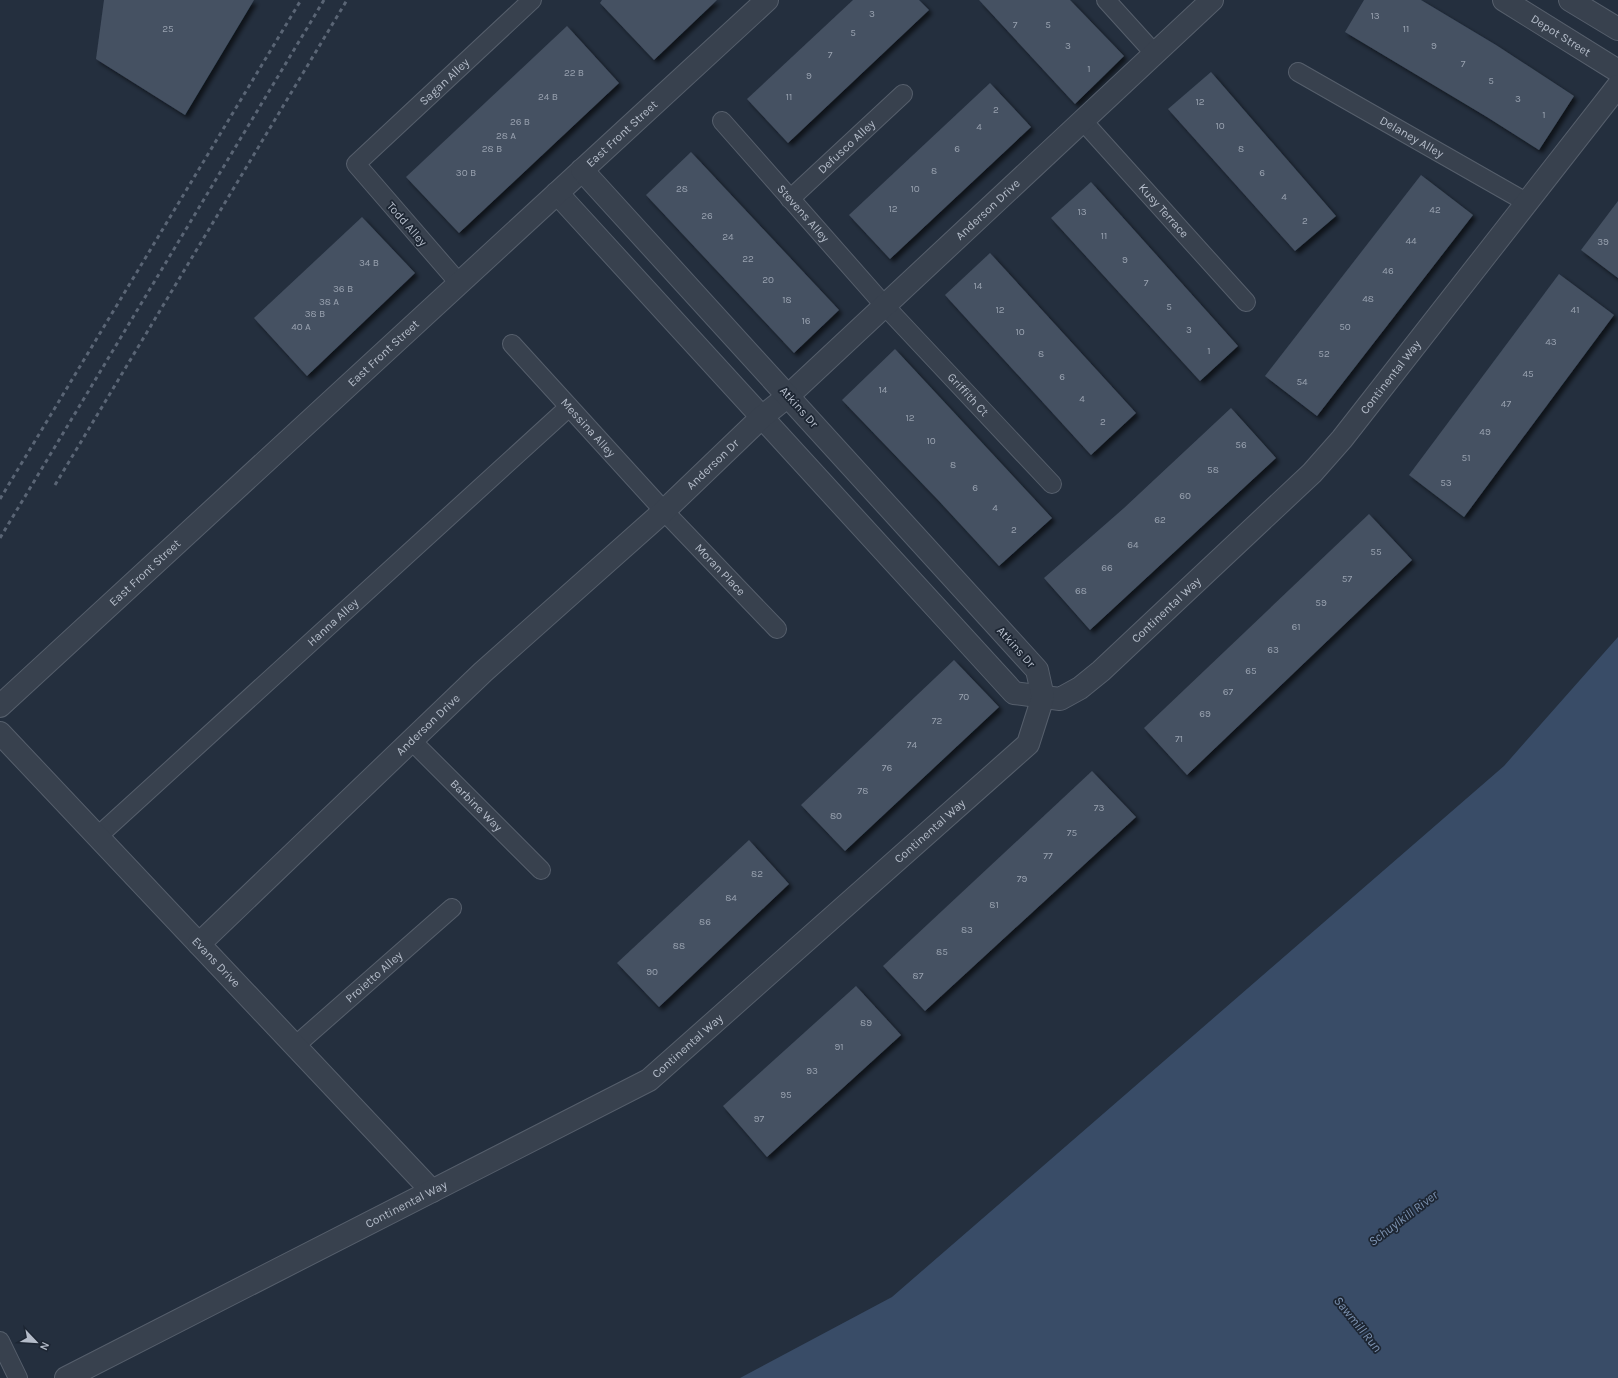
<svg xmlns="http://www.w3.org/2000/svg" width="1618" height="1378" font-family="Karla,sans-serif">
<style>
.water{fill:#394c67}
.building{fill:#455162;filter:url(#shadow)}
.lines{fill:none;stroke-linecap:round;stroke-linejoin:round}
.lane-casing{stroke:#565f6c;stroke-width:20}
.street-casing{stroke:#565f6c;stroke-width:24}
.lane{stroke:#38414e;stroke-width:18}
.street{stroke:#38414e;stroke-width:22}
.rail{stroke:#5a6575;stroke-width:3;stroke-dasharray:4 4;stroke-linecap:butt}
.labels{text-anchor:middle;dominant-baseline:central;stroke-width:3.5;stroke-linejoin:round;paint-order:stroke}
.number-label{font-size:10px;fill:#98a1af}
.street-label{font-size:12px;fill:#b4bcc9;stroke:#1d2633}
.water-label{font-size:13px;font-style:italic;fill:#7c92b1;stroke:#1d2633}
</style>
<defs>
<filter id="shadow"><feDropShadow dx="3.5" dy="3.5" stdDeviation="2" flood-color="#0009"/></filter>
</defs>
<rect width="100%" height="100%" fill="#242f3e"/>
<path class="water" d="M1618,637V1378H740L892,1297L1504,766Z"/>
<g class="building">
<path d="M104,0H254L185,115L96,59Z"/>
<path d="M602,0H717L654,60L600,3Z"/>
<path d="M853,0H919L929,10L788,143L747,99Z"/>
<path d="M979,0H1070L1124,56L1075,104Z"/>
<path d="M1364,0H1421L1496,45L1574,96L1539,150L1487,117L1345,32Z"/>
<path d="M567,26L619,83L459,233L406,177Z"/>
<path d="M1211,72L1336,216L1295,251L1168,109Z"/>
<path d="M990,83L1031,127L890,259L849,215Z"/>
<path d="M691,152L839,310L794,353L646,195Z"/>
<path d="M1421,175L1473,215L1317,416L1265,376Z"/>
<path d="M1091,182L1238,346L1200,381L1051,218Z"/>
<path d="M1618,201V278L1581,250Z"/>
<path d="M362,217L415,273L307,376L254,318Z"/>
<path d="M990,253L1136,413L1091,455L945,295Z"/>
<path d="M1559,274L1614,315L1464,517L1409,475Z"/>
<path d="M895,349L1052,518L999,566L939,501L842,400Z"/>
<path d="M1231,408L1276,458L1090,630L1044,578L1124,508Z"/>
<path d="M1369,514L1412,560L1187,775L1144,728Z"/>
<path d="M954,660L999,707L845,851L801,805Z"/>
<path d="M1092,771L1136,817L925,1011L883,966Z"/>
<path d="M749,840L789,884L659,1007L617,963Z"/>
<path d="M856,986L901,1035L767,1157L723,1106Z"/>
</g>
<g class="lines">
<g class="lane-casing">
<g id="lane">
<path d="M1106,0L1154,53"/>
<path id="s1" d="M1298,72L1526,202"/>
<path id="s2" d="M1082,120L1246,302"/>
<path id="s3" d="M722,121L884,305L1052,484"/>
<path id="s4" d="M790,199L903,94"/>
<path id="s5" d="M459,283L356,164L532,0"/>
<path id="s6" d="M512,344L664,511L777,629"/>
<path id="s7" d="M412,741L541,870"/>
<path id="s8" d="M97,837L569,407"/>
<path id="s9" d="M295,1046L452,908"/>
<path d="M0,1341L18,1378"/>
</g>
</g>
<g class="street-casing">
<g id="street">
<path id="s10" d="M1504,0L1618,71"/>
<path d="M1570,0L1618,29"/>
<path id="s11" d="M557,193L1014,693L1060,699L1080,688L1101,671L1312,473L1342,439L1618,86"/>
<path id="s12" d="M0,706L767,0"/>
<path id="s13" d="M0,733L432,1191"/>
<path id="s14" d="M199,944L483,672L664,511L762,417L788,396L1212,0"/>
<path id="s15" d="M66,1378L649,1080L1028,744L1043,697L1037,670L582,170"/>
</g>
</g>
<use href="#lane" class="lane"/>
<use href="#street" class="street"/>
<g class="rail">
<path d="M55,485L347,0"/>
<path d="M0,499L301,0"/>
<path d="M0,538L324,0"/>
</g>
</g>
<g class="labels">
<g class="number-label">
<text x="872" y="14">3</text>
<text x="1375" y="16">13</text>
<text x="1015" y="25">7</text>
<text x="1048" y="25">5</text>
<text x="168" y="29">25</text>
<text x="1406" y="29">11</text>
<text x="853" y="33">5</text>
<text x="1068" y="46">3</text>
<text x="1434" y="46">9</text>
<text x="830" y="55">7</text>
<text x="1463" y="64">7</text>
<text x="1089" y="69">1</text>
<text x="574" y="73">22 B</text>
<text x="809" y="76">9</text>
<text x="1491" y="81">5</text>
<text x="548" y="97">24 B</text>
<text x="789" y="97">11</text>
<text x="1518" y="99">3</text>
<text x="1200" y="102">12</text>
<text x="996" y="110">2</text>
<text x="1544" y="115">1</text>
<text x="520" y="122">26 B</text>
<text x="1220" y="126">10</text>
<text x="979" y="127">4</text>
<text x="506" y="136">28 A</text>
<text x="492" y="149">28 B</text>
<text x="957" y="149">6</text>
<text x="1241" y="149">8</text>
<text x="934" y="171">8</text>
<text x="466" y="173">30 B</text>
<text x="1262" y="173">6</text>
<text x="682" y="189">28</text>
<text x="915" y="189">10</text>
<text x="1284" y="197">4</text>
<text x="893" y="209">12</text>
<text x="1435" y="210">42</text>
<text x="1082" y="212">13</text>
<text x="707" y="216">26</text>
<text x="1305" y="221">2</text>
<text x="1104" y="236">11</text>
<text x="728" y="237">24</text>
<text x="1411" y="241">44</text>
<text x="1603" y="242">39</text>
<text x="748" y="259">22</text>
<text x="1125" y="260">9</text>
<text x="369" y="263">34 B</text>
<text x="1388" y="271">46</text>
<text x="768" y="280">20</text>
<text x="1146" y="283">7</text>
<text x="978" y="286">14</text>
<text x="343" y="289">36 B</text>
<text x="1368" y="299">48</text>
<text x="787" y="300">18</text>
<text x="329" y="302">38 A</text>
<text x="1169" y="307">5</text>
<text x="1000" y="310">12</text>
<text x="1575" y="310">41</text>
<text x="315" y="314">38 B</text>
<text x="806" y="321">16</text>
<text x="301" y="327">40 A</text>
<text x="1345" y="327">50</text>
<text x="1189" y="330">3</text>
<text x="1020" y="332">10</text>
<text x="1551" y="342">43</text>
<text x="1209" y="351">1</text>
<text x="1041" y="354">8</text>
<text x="1324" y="354">52</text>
<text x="1528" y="374">45</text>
<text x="1062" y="377">6</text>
<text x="1302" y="382">54</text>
<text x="883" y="390">14</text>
<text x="1082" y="399">4</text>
<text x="1506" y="404">47</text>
<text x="910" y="418">12</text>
<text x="1103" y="422">2</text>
<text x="1485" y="432">49</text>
<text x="931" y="441">10</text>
<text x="1241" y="445">56</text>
<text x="1466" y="458">51</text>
<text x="953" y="465">8</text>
<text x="1213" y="470">58</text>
<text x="1446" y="483">53</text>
<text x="975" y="488">6</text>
<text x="1185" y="496">60</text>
<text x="995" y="508">4</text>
<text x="1160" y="520">62</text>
<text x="1014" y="530">2</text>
<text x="1133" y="545">64</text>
<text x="1376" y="552">55</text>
<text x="1107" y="568">66</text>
<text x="1347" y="579">57</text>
<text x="1081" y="591">68</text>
<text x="1321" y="603">59</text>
<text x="1296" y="627">61</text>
<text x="1273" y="650">63</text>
<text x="1251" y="671">65</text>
<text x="1228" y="692">67</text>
<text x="964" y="697">70</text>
<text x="1205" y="714">69</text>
<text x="937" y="721">72</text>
<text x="1179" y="739">71</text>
<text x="912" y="745">74</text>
<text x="887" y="768">76</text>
<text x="863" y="791">78</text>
<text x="1099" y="808">73</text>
<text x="836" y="816">80</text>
<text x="1072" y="833">75</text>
<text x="1048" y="856">77</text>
<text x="757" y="874">82</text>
<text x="1022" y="879">79</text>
<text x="731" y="898">84</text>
<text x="994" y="905">81</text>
<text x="705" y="922">86</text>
<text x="967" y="930">83</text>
<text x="679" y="946">88</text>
<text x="942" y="952">85</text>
<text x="652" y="972">90</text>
<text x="918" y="976">87</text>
<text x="866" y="1023">89</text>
<text x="839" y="1047">91</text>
<text x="812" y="1071">93</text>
<text x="786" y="1095">95</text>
<text x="759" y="1119">97</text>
</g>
<g class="street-label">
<text stroke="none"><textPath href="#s10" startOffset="67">Depot Street</textPath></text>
<text stroke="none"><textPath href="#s5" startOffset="278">Sagan Alley</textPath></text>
<text stroke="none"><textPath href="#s12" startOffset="845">East Front Street</textPath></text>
<text stroke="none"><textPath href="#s1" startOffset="131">Delaney Alley</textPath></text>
<text stroke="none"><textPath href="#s4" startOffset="77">Defusco Alley</textPath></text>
<text stroke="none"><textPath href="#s14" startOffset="1078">Anderson Drive</textPath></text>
<text stroke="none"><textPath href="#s2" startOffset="122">Kusy Terrace</textPath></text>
<text stroke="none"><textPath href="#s3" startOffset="123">Stevens Alley</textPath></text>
<text transform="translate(407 224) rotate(49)">Todd Alley</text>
<text stroke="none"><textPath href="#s12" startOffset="521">East Front Street</textPath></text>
<text stroke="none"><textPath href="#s11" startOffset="1187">Continental Way</textPath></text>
<text stroke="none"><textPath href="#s3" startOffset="368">Griffith Ct</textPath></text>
<text transform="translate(799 407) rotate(48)">Atkins Dr</text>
<text stroke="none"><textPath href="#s6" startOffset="113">Messina Alley</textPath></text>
<text stroke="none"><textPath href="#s14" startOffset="703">Anderson Dr</textPath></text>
<text stroke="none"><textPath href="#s6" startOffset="307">Moran Place</textPath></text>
<text stroke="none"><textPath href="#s12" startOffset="197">East Front Street</textPath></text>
<text stroke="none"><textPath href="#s11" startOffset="863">Continental Way</textPath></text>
<text stroke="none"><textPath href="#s8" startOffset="319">Hanna Alley</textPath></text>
<text transform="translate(1016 647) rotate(48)">Atkins Dr</text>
<text stroke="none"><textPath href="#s14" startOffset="317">Anderson Drive</textPath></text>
<text stroke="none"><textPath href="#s7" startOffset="91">Barbine Way</textPath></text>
<text stroke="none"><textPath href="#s15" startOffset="1030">Continental Way</textPath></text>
<text stroke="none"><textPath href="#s13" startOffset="315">Evans Drive</textPath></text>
<text stroke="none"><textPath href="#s9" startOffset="105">Proietto Alley</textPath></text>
<text stroke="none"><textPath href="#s15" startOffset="706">Continental Way</textPath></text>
<text stroke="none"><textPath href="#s15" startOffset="382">Continental Way</textPath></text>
</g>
<g class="water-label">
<text transform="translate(1403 1218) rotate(-37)">Schuylkill River</text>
<text transform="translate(1358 1324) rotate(51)">Sawmill Run</text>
</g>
</g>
<g transform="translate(36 1342) rotate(115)" stroke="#1d2633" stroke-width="3" paint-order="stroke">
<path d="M0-3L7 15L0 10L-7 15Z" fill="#b4bcc9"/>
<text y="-6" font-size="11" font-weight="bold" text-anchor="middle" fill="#b4bcc9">N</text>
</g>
</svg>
